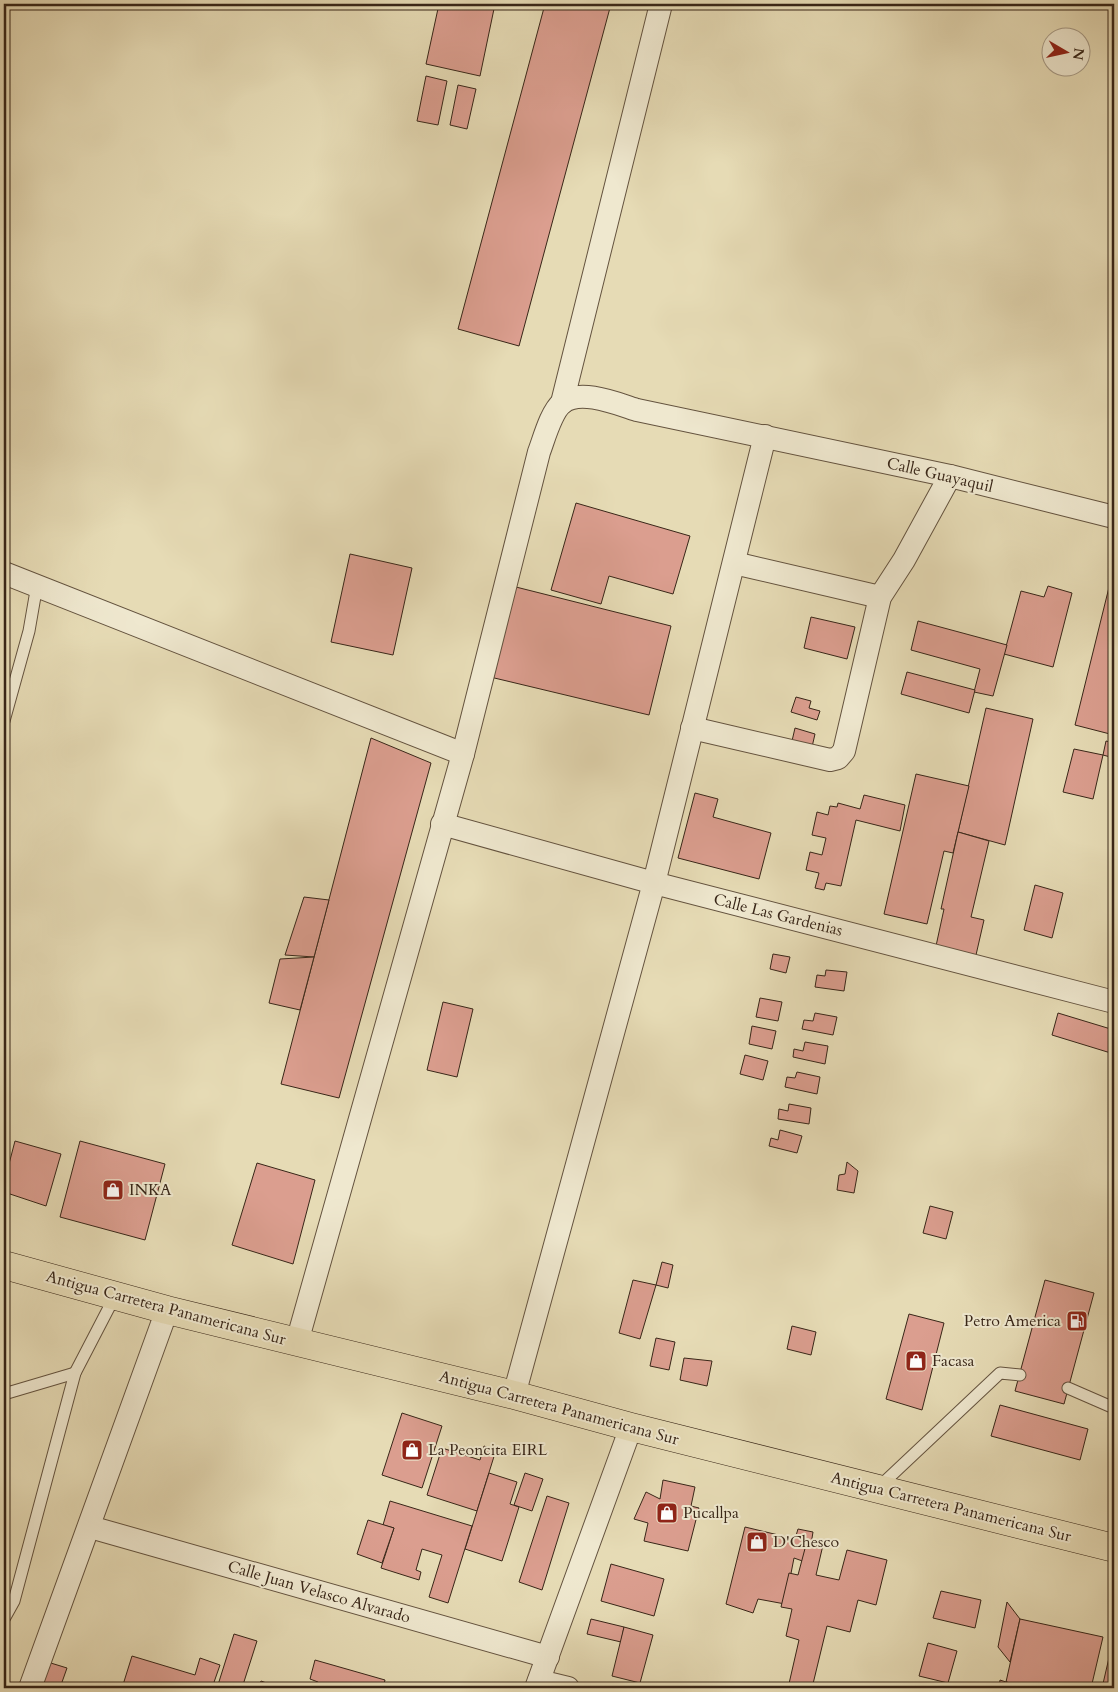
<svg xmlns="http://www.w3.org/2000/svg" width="1118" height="1692" font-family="Cardo,serif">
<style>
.building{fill:#db9e8f;stroke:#382618}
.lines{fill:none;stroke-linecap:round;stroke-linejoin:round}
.lane-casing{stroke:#64533f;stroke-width:13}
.street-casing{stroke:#64533f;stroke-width:24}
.highway-casing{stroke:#382618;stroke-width:29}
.lane{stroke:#efe8cf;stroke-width:11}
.street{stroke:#efe8cf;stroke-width:22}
.highway{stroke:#e6dbb5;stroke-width:28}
.labels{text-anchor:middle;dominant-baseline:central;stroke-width:4;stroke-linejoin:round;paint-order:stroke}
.street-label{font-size:16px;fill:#382618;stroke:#efe8cf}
.poi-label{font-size:16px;fill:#382618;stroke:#efe8cf;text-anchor:start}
</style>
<rect width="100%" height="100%" fill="#e6dbb5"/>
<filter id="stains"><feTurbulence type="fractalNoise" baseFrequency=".004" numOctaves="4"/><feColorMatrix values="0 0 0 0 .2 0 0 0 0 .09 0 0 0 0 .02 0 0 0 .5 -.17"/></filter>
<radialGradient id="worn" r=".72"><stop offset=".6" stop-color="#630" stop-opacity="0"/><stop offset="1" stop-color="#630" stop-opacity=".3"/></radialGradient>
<g class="building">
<path d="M439,4H495L480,76L426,64Z"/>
<path d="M545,4H611L519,346L458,329Z"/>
<path d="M426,76L447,81L438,125L417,121Z"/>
<path d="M458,85L476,89L467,129L450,125Z"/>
<path d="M576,503L690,536L673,594L609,576L601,604L551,590Z"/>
<path d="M350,554L412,568L393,655L331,642Z"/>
<path d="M1114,567V719L1110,734L1075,725Z"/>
<path d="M508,585L671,626L649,715L486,676Z"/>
<path d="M1048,586L1072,593L1053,667L1004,654L1021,591L1044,597Z"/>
<path d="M811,617L855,627L847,659L804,648Z"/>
<path d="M918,621L1007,645L993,696L974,692L980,669L911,650Z"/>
<path d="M907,672L975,690L969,713L901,694Z"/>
<path d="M796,697L811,701L809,708L820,711L817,720L791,712Z"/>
<path d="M986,708L1033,719L1005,845L958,832Z"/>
<path d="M795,728L815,734L812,747L792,741Z"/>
<path d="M371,738L431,763L339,1098L281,1084Z"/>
<path d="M1106,741L1114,743V758L1103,755Z"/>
<path d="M1074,749L1103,755L1093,799L1063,792Z"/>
<path d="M916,774L969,786L953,853L944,851L927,924L884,914Z"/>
<path d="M695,793L718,799L713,817L771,833L759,879L678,858Z"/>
<path d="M864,795L905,805L900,831L856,820L841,886L826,883L824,890L815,888L819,873L806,870L810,852L822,855L826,838L812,835L817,812L828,815L830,806L837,807L838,803L860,809Z"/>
<path d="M958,832L989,841L971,917L984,920L976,955L936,946L944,909H941Z"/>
<path d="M1035,885L1063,893L1052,938L1024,930Z"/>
<path d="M304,897L329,900L314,957L285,955Z"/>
<path d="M773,954L790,957L786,973L770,969Z"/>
<path d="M314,957L300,1010L269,1003L280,959Z"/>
<path d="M826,970L847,972L844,991L815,987L817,975L825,976Z"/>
<path d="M760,998L782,1002L778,1021L756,1017Z"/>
<path d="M443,1002L473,1009L457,1077L427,1070Z"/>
<path d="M815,1013L837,1017L833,1035L802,1029L804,1020L813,1021Z"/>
<path d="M1058,1013L1114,1030V1054L1052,1035Z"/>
<path d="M752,1026L776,1031L772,1049L749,1044Z"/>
<path d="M805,1042L828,1046L825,1064L793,1057L794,1049L803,1051Z"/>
<path d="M745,1055L768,1061L763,1080L740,1074Z"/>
<path d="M797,1072L820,1077L817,1094L785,1087L787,1077L795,1078Z"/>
<path d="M789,1104L811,1108L809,1124L778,1119L779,1109L788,1111Z"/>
<path d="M780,1130L802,1136L797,1153L769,1146L771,1138L778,1140Z"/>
<path d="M15,1141L61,1154L46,1206L4,1192V1183Z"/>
<path d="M80,1141L165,1164L145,1240L60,1217Z"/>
<path d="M847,1162L858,1171L854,1193L837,1190L839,1175L845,1174Z"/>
<path d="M257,1163L315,1180L293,1264L232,1245Z"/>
<path d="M930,1206L953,1212L946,1239L923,1233Z"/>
<path d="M662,1262L673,1265L668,1288L656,1285Z"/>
<path d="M633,1280L656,1285L640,1339L619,1333Z"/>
<path d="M1045,1280L1094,1293L1064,1404L1015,1391Z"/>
<path d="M909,1314L944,1323L922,1410L886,1399Z"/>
<path d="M792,1326L816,1332L811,1355L787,1349Z"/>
<path d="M656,1338L675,1342L669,1370L650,1366Z"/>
<path d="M684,1358L712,1361L707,1386L680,1380Z"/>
<path d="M1000,1405L1088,1429L1080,1460L991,1436Z"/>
<path d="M402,1413L442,1426L422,1488L382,1475Z"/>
<path d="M484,1446L496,1450L477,1511L427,1495L442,1448L480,1460Z"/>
<path d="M489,1473L517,1482L510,1504L519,1507L502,1561L465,1549Z"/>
<path d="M525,1473L543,1479L532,1511L514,1505Z"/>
<path d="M663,1480L695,1487L691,1506L699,1508L688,1551L644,1541L648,1523L634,1519L646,1492L660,1499Z"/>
<path d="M547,1496L569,1503L542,1590L519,1582Z"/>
<path d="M390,1501L472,1526L448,1603L429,1597L442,1555L422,1549L416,1570L421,1572L419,1580L381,1568L394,1528L383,1525Z"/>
<path d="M368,1520L394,1528L382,1563L357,1554Z"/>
<path d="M745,1527L795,1539L798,1529L813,1532L808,1563L794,1558L785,1604L758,1599L753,1613L726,1604Z"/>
<path d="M807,1541L823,1545L816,1575L839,1580L847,1550L887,1560L876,1605L858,1600L850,1632L827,1626L812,1688H788L799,1640L786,1636L792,1609L781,1607L789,1573L798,1575Z"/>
<path d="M611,1564L664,1579L654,1616L601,1601Z"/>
<path d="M941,1591L981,1600L975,1628L933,1618Z"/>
<path d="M1007,1602L1020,1619L1010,1662L998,1647Z"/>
<path d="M591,1619L624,1627L621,1642L587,1634Z"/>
<path d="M1020,1619L1103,1637L1091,1688H1035L1006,1682Z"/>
<path d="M624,1627L653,1635L640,1683L612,1676Z"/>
<path d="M234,1634L257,1641L242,1688H217Z"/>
<path d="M1114,1636V1688H1102Z"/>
<path d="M928,1643L957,1651L948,1683L919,1676Z"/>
<path d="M132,1656L195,1675L200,1658L220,1665L212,1688H122Z"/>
<path d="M41,1660L67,1668L61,1685L70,1688H32Z"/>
<path d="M315,1660L385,1680L383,1688H316L318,1682L310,1679Z"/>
<path d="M1000,1680L1006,1682L1035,1688H999Z"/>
<path d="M261,1681L280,1688H258Z"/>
</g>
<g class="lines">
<g class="lane-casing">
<g id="lane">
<path d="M4,721L29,631L37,585"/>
<path d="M1068,1388L1114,1408"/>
<path d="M4,1394L75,1373"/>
<path d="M879,1487L1000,1373L1020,1375"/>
<path d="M4,1619L14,1601L75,1373L115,1296"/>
</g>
</g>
<g class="street-casing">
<g id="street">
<path d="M562,403L661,4"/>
<path d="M734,563L880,597"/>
<path d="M4,573L463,754"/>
<path d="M692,728L830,760L838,758L844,751L880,597L904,560L950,476"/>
<path d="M442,824L654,883L1114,1002"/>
<path d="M297,1342L463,754L539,452C544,439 551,412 562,403C580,388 618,404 637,410L950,476L1114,517"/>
<path d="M514,1395L654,883L765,436"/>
<path d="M90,1527L548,1657"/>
<path d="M539,1681L568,1688"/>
<path d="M30,1688L167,1310"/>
<path d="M536,1688L631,1427"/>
</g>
</g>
<g class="highway-casing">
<path id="highway" d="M4,1265L167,1310L514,1395L631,1427L1114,1548"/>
</g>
<use href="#lane" class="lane"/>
<use href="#street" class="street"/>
<use href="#highway" class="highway"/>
</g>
<defs>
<g id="shop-square" transform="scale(1.125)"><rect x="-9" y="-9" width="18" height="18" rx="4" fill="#8f2418" stroke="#efe8cf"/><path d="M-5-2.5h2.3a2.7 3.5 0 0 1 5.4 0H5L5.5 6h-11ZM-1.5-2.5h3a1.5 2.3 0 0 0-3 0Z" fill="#fff"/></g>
<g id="fuel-square" transform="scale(1.125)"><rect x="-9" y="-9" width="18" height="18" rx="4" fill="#8f2418" stroke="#efe8cf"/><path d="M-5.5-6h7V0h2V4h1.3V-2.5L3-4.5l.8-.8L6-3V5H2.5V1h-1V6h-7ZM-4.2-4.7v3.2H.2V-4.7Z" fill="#fff"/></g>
</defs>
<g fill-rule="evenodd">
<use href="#shop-square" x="113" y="1190"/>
<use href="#fuel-square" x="1077" y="1321"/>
<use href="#shop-square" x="916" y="1361"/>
<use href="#shop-square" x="412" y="1450"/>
<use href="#shop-square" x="667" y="1513"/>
<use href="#shop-square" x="757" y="1542"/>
</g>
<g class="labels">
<g class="street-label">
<text transform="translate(940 475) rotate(13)">Calle Guayaquil</text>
<text transform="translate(778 915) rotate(14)">Calle Las Gardenias</text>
<text transform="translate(166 1308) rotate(15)">Antigua Carretera Panamericana Sur</text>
<text transform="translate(559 1408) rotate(15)">Antigua Carretera Panamericana Sur</text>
<text transform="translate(951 1507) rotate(14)">Antigua Carretera Panamericana Sur</text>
<text transform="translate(319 1592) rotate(16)">Calle Juan Velasco Alvarado</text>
</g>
<g class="poi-label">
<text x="129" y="1190">INKA</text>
<text x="1061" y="1321" text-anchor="end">Petro America</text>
<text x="932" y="1361">Facasa</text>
<text x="428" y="1450">La Peoncita EIRL</text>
<text x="683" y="1513">Pucallpa</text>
<text x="773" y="1542">D'Chesco</text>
</g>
</g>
<rect width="1118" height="1692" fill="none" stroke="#e6dbb5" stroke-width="20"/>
<rect x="5" y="5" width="1108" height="1682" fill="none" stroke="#382618" stroke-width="2.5"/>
<rect x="10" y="10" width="1098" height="1672" fill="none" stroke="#382618"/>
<g transform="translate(1066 52) rotate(99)"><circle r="24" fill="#efe8cf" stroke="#a69a86"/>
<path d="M0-4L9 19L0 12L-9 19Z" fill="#8f2418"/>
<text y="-8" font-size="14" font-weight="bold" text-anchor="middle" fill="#382618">N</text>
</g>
<rect width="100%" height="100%" filter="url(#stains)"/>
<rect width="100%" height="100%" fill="url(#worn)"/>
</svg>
